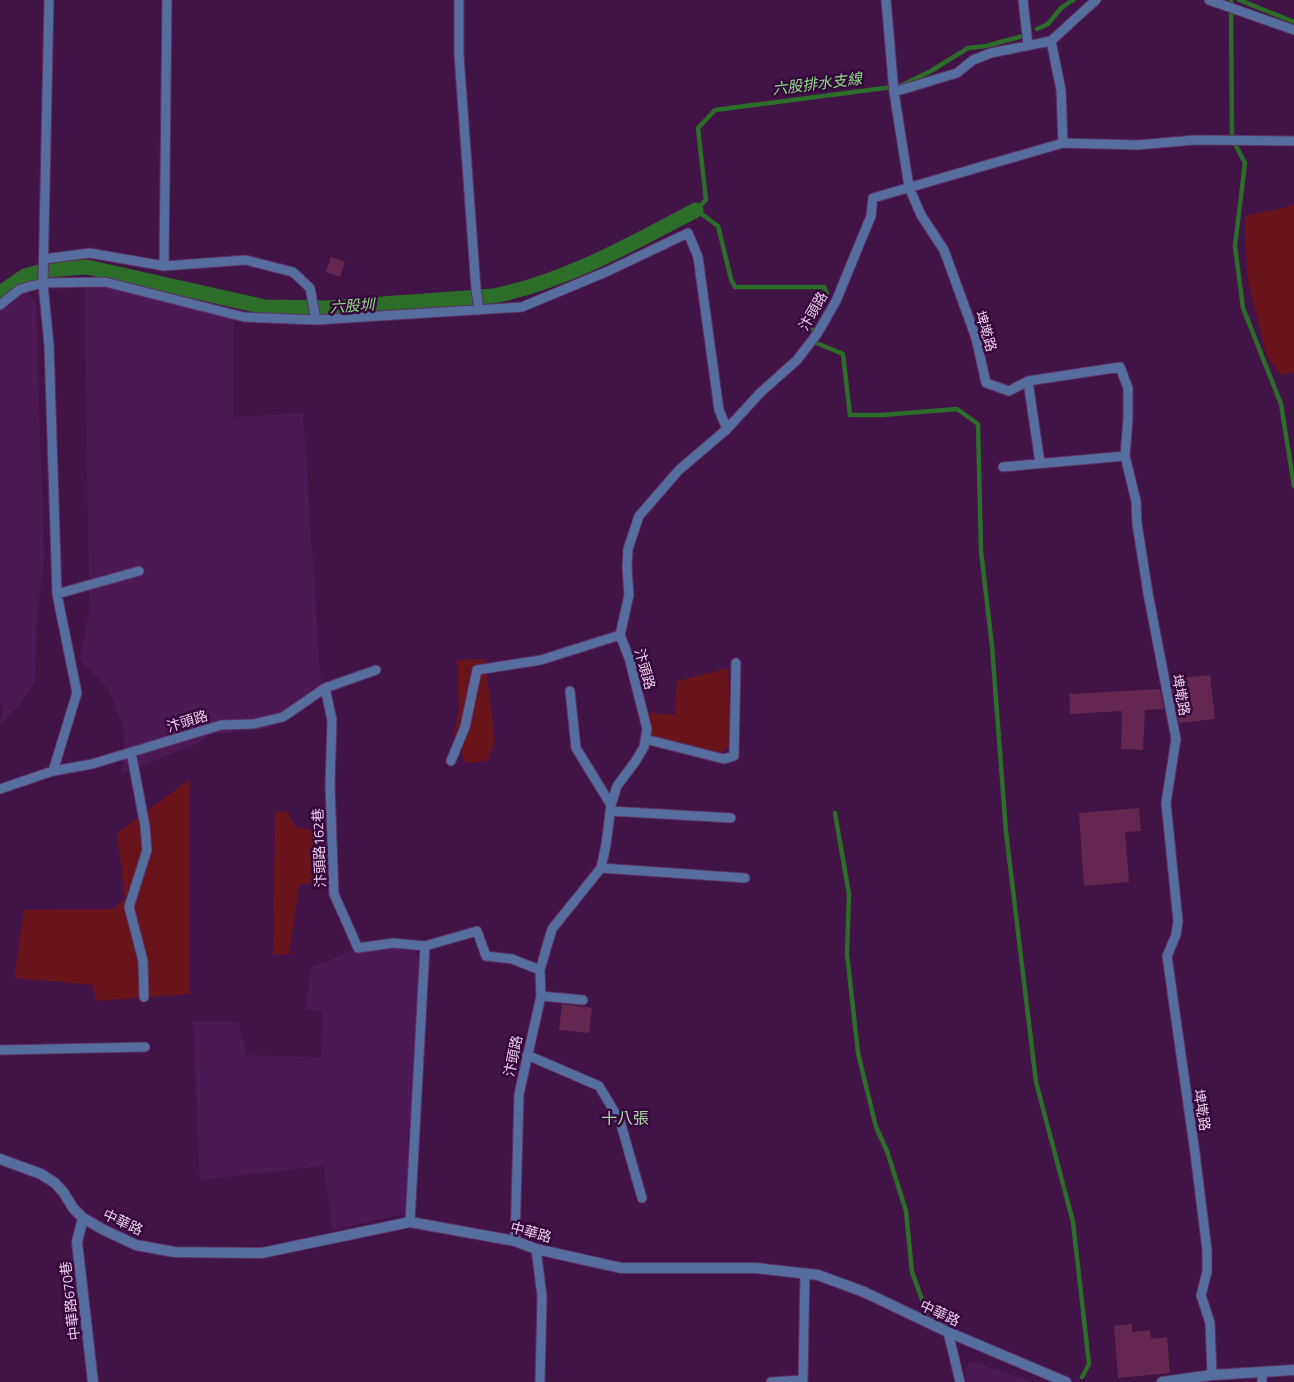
<svg xmlns="http://www.w3.org/2000/svg" width="1294" height="1382" viewBox="0 0 1294 1382" font-family="'Titillium Web','Noto Sans TC',sans-serif">
<style>
.built{fill:#4d1954}
.green{fill:#69141a}
.lines{fill:none;stroke-linecap:round;stroke-linejoin:round}
.stream{stroke:#2c6d29;stroke-width:4.5}
.canal{stroke:#2c6d29;stroke-width:15}
.building{fill:#64274f}
.service-casing{stroke:#5c3162;stroke-width:11}
.minor-casing{stroke:#5c3162;stroke-width:12}
.tertiary-casing{stroke:#5c3162;stroke-width:12}
.service{stroke:#556e9e;stroke-width:9}
.minor{stroke:#556e9e;stroke-width:10}
.tertiary{stroke:#556e9e;stroke-width:10}
.labels{text-anchor:middle;stroke-width:5;stroke-linejoin:round;paint-order:stroke}
.street-label{font-size:14px;fill:#ebcfee;stroke:#36073c}
.water-label{font-size:15px;font-style:italic;fill:#88de83;stroke:#36073c}
.quarter-label{font-size:16px;fill:#a6dea2;stroke:#36073c}
</style>
<rect width="100%" height="100%" fill="#411347"/>
<path class="built" d="M 85,285 L 104,287 L 233,319 L 233,417 L 303,413 L 321,685 L 290,704 L 270,728 L 209,735 L 197,744 L 122,773 L 125,733 L 109,690 L 80,660 L 89,613 Z
M 14,289 L 28,292 L 36,304 L 44,556 L 36,630 L 35,681 L 21,703 L 0,726 L 3,705 L 0,706 L 0,303 Z
M 398,945 L 415,950 L 418,960 L 418,1060 L 408,1136 L 409,1213 L 332,1230 L 324,1166 L 200,1180 L 193,1021 L 238,1022 L 247,1055 L 321,1057 L 322,1012 L 305,1009 L 312,967 L 361,947 Z
M 971,1361 L 1033,1382 L 967,1382 L 964,1369 Z"/>
<path class="green" d="M 1294,204 L 1294,372 L 1281,375 L 1267,357 L 1247,277 L 1245,216 L 1287,207 Z
M 485,659 L 495,742 L 487,761 L 466,763 L 454,734 L 459,711 L 457,660 Z
M 728,668 L 731,744 L 715,757 L 643,744 L 640,712 L 675,715 L 677,681 Z
M 190,779 L 190,994 L 96,1001 L 93,985 L 14,978 L 24,910 L 113,909 L 125,899 L 117,833 Z
M 275,811 L 287,812 L 296,827 L 317,831 L 320,881 L 299,885 L 289,954 L 273,955 Z"/>
<g class="lines">
<path class="stream" d="M 1231,0 L 1232,138 L 1245,163 L 1235,246 L 1243,308 L 1281,404 L 1294,486
M 1239,0 L 1294,22
M 1037,29 L 1048,24 L 1061,8 L 1073,0
M 1023,36 L 986,46 L 968,48 L 931,71 L 900,86 L 715,110 L 698,128 L 706,200 L 696,210 L 718,226 L 731,279 L 735,287 L 824,287 L 827,294 L 811,323 L 814,342 L 843,354 L 850,415 L 882,415 L 957,409 L 978,424 L 981,551 L 992,646 L 1006,832 L 1036,1082 L 1073,1222 L 1089,1364 L 1082,1377
M 835,813 L 849,894 L 847,954 L 858,1053 L 876,1127 L 887,1151 L 906,1211 L 912,1272 L 927,1313"/>
<path class="canal" d="M 0,293 L 25,276 L 46,270 L 87,267 L 265,307 L 327,308 L 493,296 C 565,282 631,244 696,210"/>
</g>
<path class="building" d="M 331,257 L 345,262 L 340,277 L 326,272 Z
M 1210,675 L 1215,719 L 1179,723 L 1171,679 Z
M 1160,689 L 1164,709 L 1145,710 L 1143,750 L 1121,749 L 1122,711 L 1070,714 L 1069,694 Z
M 1139,808 L 1141,831 L 1125,832 L 1129,882 L 1084,886 L 1079,813 Z
M 562,1004 L 592,1008 L 589,1033 L 559,1030 Z
M 1132,1324 L 1132,1332 L 1150,1330 L 1151,1339 L 1167,1337 L 1170,1373 L 1118,1378 L 1114,1326 Z"/>
<g class="lines">
<g class="service-casing">
<path id="service" d="M 49,0 L 43,283 L 49,345 L 57,594 L 77,693 L 53,771
M 459,0 L 459,55 L 476,289 L 479,310
M 886,0 L 894,92
M 1023,0 L 1028,45
M 1096,0 L 1051,41 L 991,53 L 973,60 L 957,73 L 894,92 L 909,187 L 921,215 L 944,250 L 976,338 L 986,383 L 1009,391 L 1028,381 L 1120,367 L 1128,388 L 1128,419 L 1125,456 L 1136,501 L 1137,524 L 1148,593 L 1176,739 L 1166,803 L 1178,921 L 1176,935 L 1167,956 L 1195,1153 L 1207,1250 L 1207,1272 L 1201,1295 L 1210,1323 L 1212,1375
M 1209,0 L 1294,30
M 1051,41 L 1061,90 L 1063,143 L 1137,145 L 1195,140 L 1294,141
M 44,259 L 90,253 L 164,266 L 246,260 L 293,272 L 310,288 L 316,320
M 164,266 L 167,0
M 0,305 L 20,289 L 43,283 L 105,282 L 244,317 L 316,320 L 522,307 L 606,272 L 688,233 L 698,257 L 719,410 L 727,429
M 1028,381 L 1040,463
M 1003,467 L 1125,456
M 57,594 L 139,571
M 325,688 L 332,720 L 330,785 L 334,894 L 358,948 L 393,943 L 425,946 L 477,931 L 486,956 L 512,959 L 540,970
M 570,691 L 576,748 L 611,805
M 645,739 L 724,759 L 734,756 L 736,663
M 131,752 L 145,826 L 147,850 L 129,907 L 143,961 L 144,997
M 451,761 L 465,727 L 477,670 L 541,660 L 620,635
M 0,789 L 53,771 L 92,764 L 221,725 L 254,724 L 283,717 L 325,688 L 376,670
M 610,811 L 731,818
M 601,868 L 745,878
M 541,996 L 583,1000
M 0,1050 L 145,1047
M 527,1055 L 599,1086 L 620,1121 L 642,1198
M 410,1222 L 425,946
M 515,1241 L 519,1094 L 541,996 L 540,970 L 552,929 L 601,868 L 606,845 L 611,805 L 617,786 L 635,762 L 644,747 L 647,729 L 629,658 L 620,635 L 629,595 L 627,568 L 628,549 L 639,516 L 679,470 L 727,429 L 760,393 L 797,360 L 817,334 L 836,301 L 871,216 L 873,198 L 1063,143
M 536,1249 L 542,1296 L 540,1382
M 948,1332 L 960,1382
M 1262,1372 L 1262,1382
M 771,1382 L 803,1380 L 805,1273"/>
</g>
<g class="minor-casing">
<path id="minor" d="M 83,1218 L 77,1242 L 93,1382"/>
</g>
<g class="tertiary-casing">
<path id="tertiary" d="M 0,1159 L 41,1174 L 55,1183 L 64,1193 L 73,1208 L 83,1218 L 104,1230 L 136,1245 L 174,1252 L 262,1253 L 410,1222 L 515,1241 L 536,1249 L 621,1268 L 756,1268 L 818,1275 L 864,1292 L 948,1332 L 1066,1382
M 1162,1382 L 1212,1375 L 1294,1370"/>
</g>
<use href="#service" class="service"/>
<use href="#minor" class="minor"/>
<use href="#tertiary" class="tertiary"/>
</g>
<g class="labels">
<g class="street-label">
<text transform="translate(813 311) rotate(-60)" y="5">汴頭路</text>
<text transform="translate(986 331) rotate(73)" y="5">埤墘路</text>
<text transform="translate(645 669) rotate(74)" y="5">汴頭路</text>
<text transform="translate(1181 695) rotate(79)" y="5">埤墘路</text>
<text transform="translate(187 721) rotate(-17)" y="5">汴頭路</text>
<text transform="translate(319 848) rotate(-92)" y="5">汴頭路162巷</text>
<text transform="translate(513 1056) rotate(-78)" y="5">汴頭路</text>
<text transform="translate(1202 1110) rotate(81)" y="5">埤墘路</text>
<text transform="translate(123 1222) rotate(25)" y="5">中華路</text>
<text transform="translate(531 1232) rotate(15)" y="5">中華路</text>
<text transform="translate(70 1301) rotate(-97)" y="5">中華路670巷</text>
<text transform="translate(940 1313) rotate(25)" y="5">中華路</text>
</g>
<g class="water-label">
<text transform="translate(817 84) rotate(-7)" y="5">六股排水支線</text>
<text transform="translate(352 306) rotate(-4)" y="5">六股圳</text>
</g>
<g class="quarter-label">
<text x="625" y="1124">十八張</text>
</g>
</g>
</svg>
